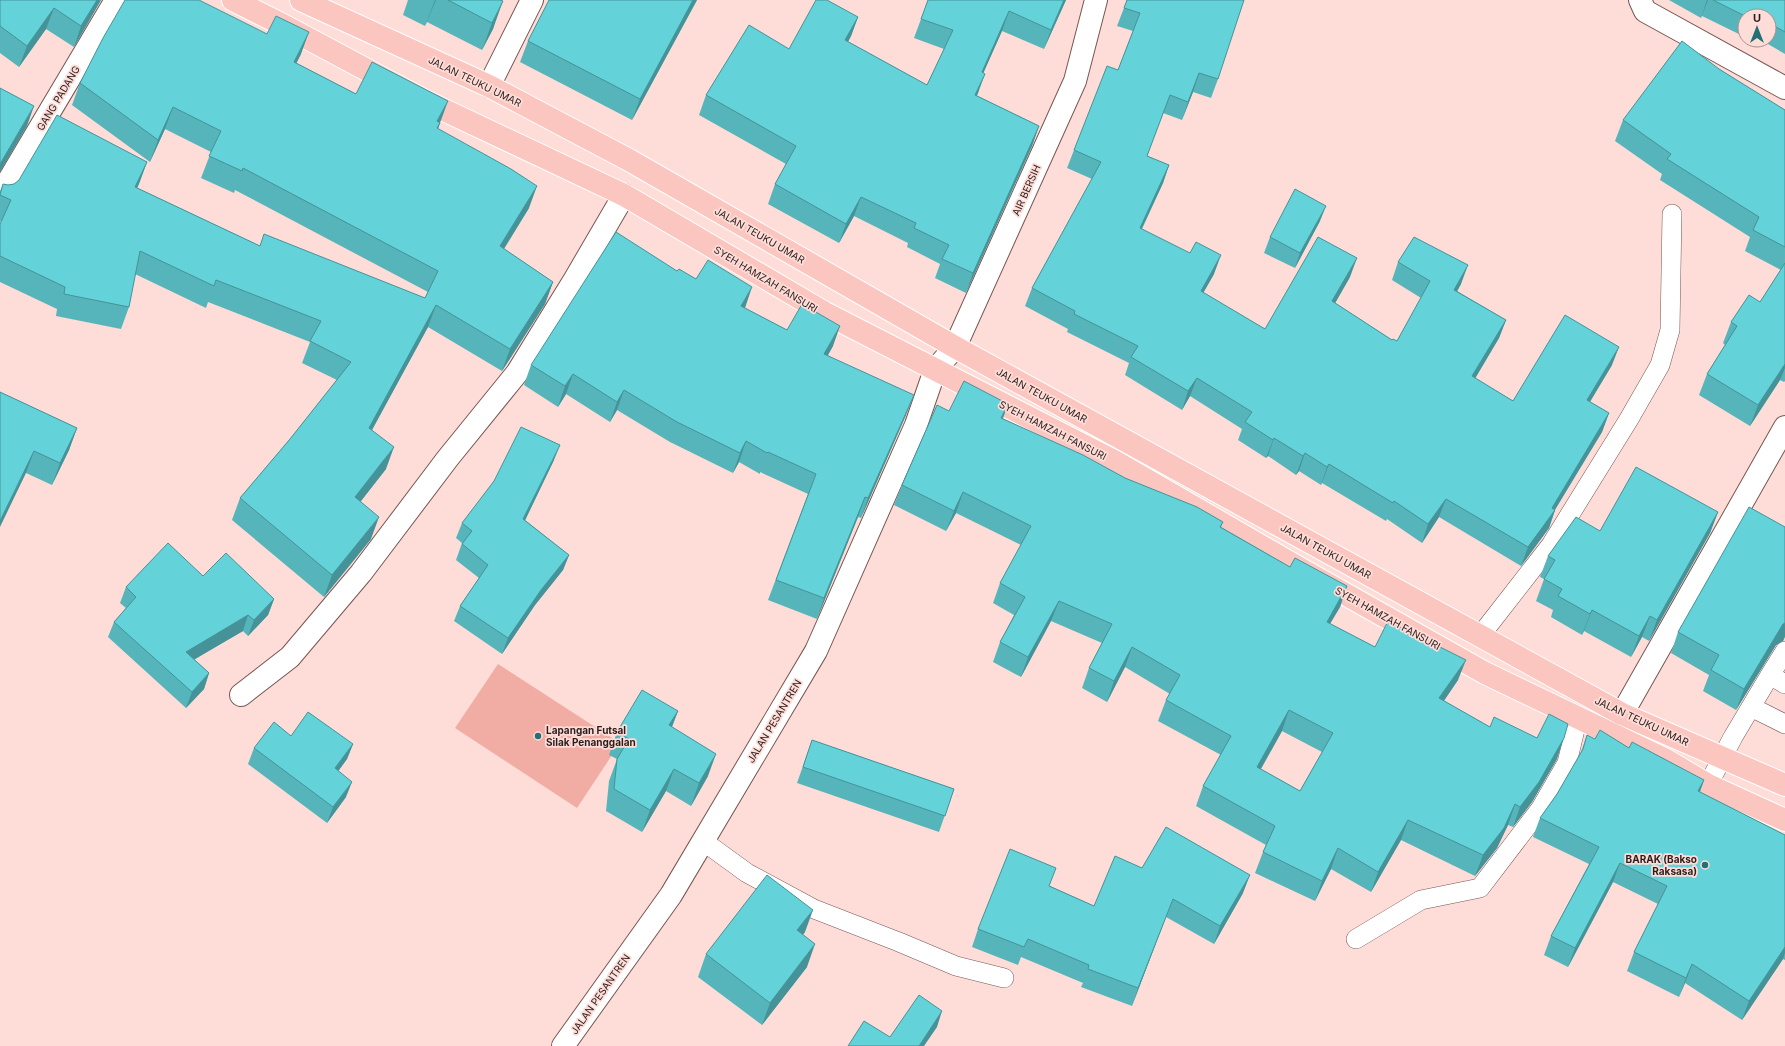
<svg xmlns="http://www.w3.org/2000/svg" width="1785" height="1046" viewBox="0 0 1785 1046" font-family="Inter,sans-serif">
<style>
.green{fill:#f1aca3}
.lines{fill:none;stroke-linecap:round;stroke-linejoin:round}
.lane-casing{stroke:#785651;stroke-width:20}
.street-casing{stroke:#785651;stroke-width:24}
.secondary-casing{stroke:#785651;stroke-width:24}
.highway-casing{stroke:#fff;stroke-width:24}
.lane{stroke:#fff;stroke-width:19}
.street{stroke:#fff;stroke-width:22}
.secondary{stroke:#fff;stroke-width:22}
.highway{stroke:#fbc6bf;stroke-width:22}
.wall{fill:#55b5bb;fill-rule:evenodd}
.shaded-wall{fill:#459398}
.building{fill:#63d2d9;stroke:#459398;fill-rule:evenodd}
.poi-dot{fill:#246f74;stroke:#feddd8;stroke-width:1.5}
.labels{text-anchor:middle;stroke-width:3.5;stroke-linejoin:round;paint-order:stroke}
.street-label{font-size:10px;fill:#2b1d1b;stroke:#feddd8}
.poi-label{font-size:10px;font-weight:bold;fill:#2b1d1b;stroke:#feddd8;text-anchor:start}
</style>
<rect width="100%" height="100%" fill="#feddd8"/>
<path class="green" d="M 498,664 L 620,743 L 577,808 L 455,728 Z"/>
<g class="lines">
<g class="lane-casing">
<path id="lane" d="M 1480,636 L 1551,545 L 1629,419 L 1660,365 L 1670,330 L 1672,214
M 1770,675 L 1785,651
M 1751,707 L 1785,724
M 1708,785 L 1733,737 L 1770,675 L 1785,684
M 703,841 L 747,873 L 814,909 L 899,942 L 956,966 L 1004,978
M 1356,939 L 1421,900 L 1480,888 L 1541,808 L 1567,763 L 1578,717"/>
</g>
<g class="street-casing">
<path id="street" d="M 1640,0 L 1645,11 L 1785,88
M 489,86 L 532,0
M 0,195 L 116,0
M 241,695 L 290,657 L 361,573 L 448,458 L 517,373 L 575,279 L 624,195
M 1622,714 L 1785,427
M 563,1046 L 671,895 L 816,651 L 916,425 L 935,370"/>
</g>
<g class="secondary-casing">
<path id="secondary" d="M 935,370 L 955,347 L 1075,81 L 1096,0"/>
</g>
<g class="highway-casing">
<path id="highway" d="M 233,0 L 279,23 L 425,101 L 624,195 L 825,313 L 1114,461 L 1299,568 L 1485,673 L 1666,760 L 1708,785 L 1785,820
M 301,0 L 489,86 L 629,160 L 955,347 L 1622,714 L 1785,785"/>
</g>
<use href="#lane" class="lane"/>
<use href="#street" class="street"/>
<use href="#secondary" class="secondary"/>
<use href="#highway" class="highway"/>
</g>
<path class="wall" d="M 0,0 L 101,0 L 74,47 L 46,29 L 19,67 L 0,53 Z
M 408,0 L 500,0 L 493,29 L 482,50 L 427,22 L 425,26 L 403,15 Z
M 697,0 L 632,120 L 520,62 L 528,41 Z
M 928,0 L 1066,0 L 1044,49 L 1002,31 L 983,73 L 978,93 L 977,96 L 1039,126 L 1032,146 L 966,293 L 935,278 L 940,264 L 907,247 L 908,243 L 854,216 L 839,243 L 768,204 L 775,184 L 786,164 L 699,115 L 706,95 L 789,49 L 858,17 L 851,36 L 848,42 L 927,85 L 944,49 L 914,38 Z
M 1127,0 L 1218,79 L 1211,98 L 1193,92 L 1182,120 L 1163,113 L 1147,156 L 1169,165 L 1163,183 L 1142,229 L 1214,274 L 1203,293 L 1265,329 L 1350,277 L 1335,303 L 1392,340 L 1397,341 L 1421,298 L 1392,280 L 1398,262 L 1461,284 L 1457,291 L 1506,320 L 1499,338 L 1475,378 L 1513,401 L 1612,365 L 1590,402 L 1609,413 L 1602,432 L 1555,510 L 1549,528 L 1521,566 L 1439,517 L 1422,543 L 1387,519 L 1386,521 L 1322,483 L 1321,485 L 1299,471 L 1296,475 L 1268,456 L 1266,458 L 1238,440 L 1242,429 L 1190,396 L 1182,410 L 1125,375 L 1129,363 L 1067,332 L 1068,329 L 1025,306 L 1032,288 L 1092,179 L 1067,168 L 1074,150 L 1118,70 L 1133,31 L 1117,26 Z
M 1669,0 L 1785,0 L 1785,54 L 1761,40 L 1769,40 L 1769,16 L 1745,16 L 1745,37 L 1702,16 L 1701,18 Z
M 301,54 L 296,63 L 356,94 L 440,123 L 438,129 L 529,208 L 504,249 L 553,282 L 545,304 L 502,371 L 428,327 L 372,430 L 386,469 L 360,502 L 371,539 L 324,597 L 232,520 L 240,498 L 290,439 L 337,380 L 302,363 L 310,342 L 208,302 L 206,308 L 135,274 L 129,307 L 121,329 L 56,316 L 57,309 L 0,282 L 0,224 L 1,221 L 0,221 L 0,191 L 3,184 L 8,185 L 147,162 L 137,188 L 260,246 L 425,298 L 428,292 L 235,190 L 234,193 L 201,178 L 211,152 L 165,129 L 150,162 L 72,105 L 80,83 Z
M 1719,69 L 1785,110 L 1785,381 L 1784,382 L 1780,380 L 1750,426 L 1699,395 L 1707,374 L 1725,345 L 1723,343 L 1731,322 L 1760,302 L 1781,270 L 1745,251 L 1750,237 L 1660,180 L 1662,174 L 1615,141 L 1623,120 Z
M 1320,221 L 1295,268 L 1264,253 L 1270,237 Z
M 677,271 L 696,279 L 745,308 L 787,330 L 833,346 L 828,355 L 906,415 L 861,518 L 858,517 L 817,619 L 768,600 L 808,494 L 760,472 L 760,474 L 739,462 L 733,473 L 670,442 L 617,410 L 610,422 L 566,394 L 558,407 L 524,385 L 531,365 Z
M 0,392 L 77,428 L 69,450 L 52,485 L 26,473 Z
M 949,411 L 1003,419 L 1125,478 L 1223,522 L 1221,527 L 1290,567 L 1347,586 L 1340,607 L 1330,624 L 1375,647 L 1458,680 L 1444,701 L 1490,727 L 1557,759 L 1532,802 L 1513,827 L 1508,825 L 1497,848 L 1475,876 L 1401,840 L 1371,892 L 1331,869 L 1315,901 L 1255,873 L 1263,852 L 1266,845 L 1196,806 L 1203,786 L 1221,755 L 1158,721 L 1166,700 L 1170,694 L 1125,667 L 1107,702 L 1082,688 L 1089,668 L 1102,643 L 1051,621 L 1021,677 L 993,662 L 1000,642 L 1014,615 L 993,603 L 1000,583 L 1021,545 L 956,513 L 946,531 L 894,505 L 902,485 ZM 1282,731 L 1322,752 L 1300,791 L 1261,769 Z
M 554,460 L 525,520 L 569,555 L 563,570 L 535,605 L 502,654 L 454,621 L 460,606 L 479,578 L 456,560 L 462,543 L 456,538 L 462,523 Z
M 1718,512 L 1710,533 L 1649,641 L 1642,637 L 1631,657 L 1584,631 L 1582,635 L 1551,617 L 1553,610 L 1536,601 L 1544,579 L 1540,577 L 1548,556 L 1600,531 Z
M 1785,527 L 1785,637 L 1783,641 L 1776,645 L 1736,710 L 1703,691 L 1709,675 L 1671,653 L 1678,632 Z
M 203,576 L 274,599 L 268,615 L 248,636 L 243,631 L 194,659 L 209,673 L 204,689 L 186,708 L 108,637 L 114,622 L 126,608 L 120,603 L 126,587 Z
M 678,711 L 672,727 L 708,776 L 691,806 L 666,791 L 642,832 L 606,811 L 609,781 L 617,759 L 609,755 L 617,732 Z
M 1587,735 L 1595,739 L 1629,748 L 1704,780 L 1700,792 L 1785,835 L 1785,960 L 1783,959 L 1742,1020 L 1685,983 L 1679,997 L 1627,971 L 1634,952 L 1658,904 L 1613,882 L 1568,967 L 1544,955 L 1551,936 L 1589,864 L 1533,837 L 1540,818 L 1557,794 L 1580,755 Z
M 291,736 L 353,744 L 347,759 L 338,771 L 346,797 L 327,823 L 248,764 L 254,748 Z
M 812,740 L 954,789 L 939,832 L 797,783 Z
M 1142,868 L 1243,893 L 1214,944 L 1166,917 L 1132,1006 L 1081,987 L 1083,983 L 1021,957 L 1018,965 L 972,947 L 978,929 L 1050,886 L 1094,906 Z
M 805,932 L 803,934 L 807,967 L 762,1025 L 698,977 L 706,954 Z"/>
<path class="shaded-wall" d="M 97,0 L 101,0 L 74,47 L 81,26 Z
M 435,0 L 436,0 L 425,26 Z
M 693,0 L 697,0 L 632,120 L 640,99 Z
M 1064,0 L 1066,0 L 1044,49 L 1051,30 Z
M 1707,0 L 1708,0 L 1701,18 Z
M 503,1 L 493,29 L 482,50 L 492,23 Z
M 54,8 L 46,29 L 19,67 L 27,46 Z
M 1009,11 L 1002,31 L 975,92 L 982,72 Z
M 858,17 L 851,36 L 838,60 L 845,40 Z
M 309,32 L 301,54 L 286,84 L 294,62 Z
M 1199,73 L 1193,92 L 1182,120 L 1188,102 Z
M 985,74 L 978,93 L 968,114 L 975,95 Z
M 448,101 L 432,145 L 437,121 Z
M 34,106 L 27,126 L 0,172 L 0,164 Z
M 173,107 L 165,129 L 150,162 L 158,140 Z
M 1039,126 L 1032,146 L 966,293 L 973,273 Z
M 147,162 L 139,184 L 127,209 L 135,187 Z
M 1169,165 L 1163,183 L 1133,247 L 1140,228 Z
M 537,186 L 529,208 L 492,268 L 500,246 Z
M 861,197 L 854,216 L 839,243 L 846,224 Z
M 1326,206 L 1320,221 L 1295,268 L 1300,253 Z
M 1221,255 L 1214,274 L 1194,309 L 1201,291 Z
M 1357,258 L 1350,277 L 1326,319 L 1332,301 Z
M 1468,265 L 1461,284 L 1448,308 L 1454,290 Z
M 553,282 L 545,304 L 502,371 L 510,349 Z
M 752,287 L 745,308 L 734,326 L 741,306 Z
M 436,305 L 428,327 L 361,450 L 369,428 Z
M 1506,320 L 1499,338 L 1466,394 L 1472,376 Z
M 840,326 L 833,346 L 817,374 L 824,354 Z
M 1619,347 L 1612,365 L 1580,418 L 1587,400 Z
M 1785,364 L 1785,368 L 1780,380 L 1750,426 L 1758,405 Z
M 573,374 L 566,394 L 558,407 L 565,386 Z
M 1197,378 L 1190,396 L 1182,410 L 1188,391 Z
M 624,390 L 617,410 L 610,422 L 617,402 Z
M 914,395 L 906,415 L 861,518 L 868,498 Z
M 1008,404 L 1001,424 L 1001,418 Z
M 1609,413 L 1602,432 L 1554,511 L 1555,510 L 1549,528 L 1521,566 L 1528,547 Z
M 77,428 L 69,450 L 52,485 L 60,463 Z
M 1274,438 L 1268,456 L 1266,458 L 1273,440 Z
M 746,441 L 739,462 L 733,473 L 740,453 Z
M 560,445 L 554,460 L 518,535 L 523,519 Z
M 394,447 L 386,469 L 347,519 L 355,497 Z
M 34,451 L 26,473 L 0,527 L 0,521 Z
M 1305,453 L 1299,471 L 1296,475 L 1303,456 Z
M 1329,464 L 1322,483 L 1321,485 L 1327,467 Z
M 963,492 L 956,513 L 946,531 L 954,511 Z
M 865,497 L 858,517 L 817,619 L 824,598 Z
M 1446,499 L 1439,517 L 1422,543 L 1428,524 Z
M 1718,512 L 1710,533 L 1649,641 L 1657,620 Z
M 379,517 L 371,539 L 324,597 L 332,575 Z
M 569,555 L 563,570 L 535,605 L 502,654 L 508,638 L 541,590 Z
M 1347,586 L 1340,607 L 1319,642 L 1327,622 Z
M 274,599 L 268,615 L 248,636 L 254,620 Z
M 1059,601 L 1051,621 L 1021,677 L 1028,657 Z
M 1592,610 L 1584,631 L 1582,635 L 1590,614 Z
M 248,615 L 243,631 L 180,668 L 186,652 Z
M 1650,616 L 1642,637 L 1631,657 L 1639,636 Z
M 1785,623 L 1785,636 L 1783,641 L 1776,645 L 1736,710 L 1744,689 L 1783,624 Z
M 1132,647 L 1125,667 L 1107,702 L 1114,681 Z
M 1466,660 L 1458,680 L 1431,719 L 1439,698 Z
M 209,673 L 204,689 L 186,708 L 192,692 Z
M 1289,710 L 1282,731 L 1250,788 L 1257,767 Z
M 678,711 L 669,734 L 669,725 Z
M 1564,738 L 1557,759 L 1532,802 L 1513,827 L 1520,807 Z
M 353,744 L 347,759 L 329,784 L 335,768 Z
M 716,754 L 708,776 L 691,806 L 699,783 Z
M 674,769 L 666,791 L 642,832 L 650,810 Z
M 1704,780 L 1697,799 L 1698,791 Z
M 352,782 L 346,797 L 327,823 L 333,807 Z
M 1515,804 L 1508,825 L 1497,848 L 1475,876 L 1483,855 Z
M 1408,820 L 1401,840 L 1371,892 L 1378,872 Z
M 1338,848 L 1331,869 L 1315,901 L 1322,881 Z
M 1620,863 L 1613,882 L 1568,967 L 1575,948 Z
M 1250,875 L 1243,893 L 1214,944 L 1220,926 Z
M 1173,899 L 1166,917 L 1132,1006 L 1138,988 Z
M 813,910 L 805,932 L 789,953 L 797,930 Z
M 815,944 L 807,967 L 762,1025 L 770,1003 Z
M 1785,947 L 1785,953 L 1783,959 L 1742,1020 L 1749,1001 Z
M 1692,964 L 1685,983 L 1679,997 L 1686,978 Z
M 942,1011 L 937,1027 L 924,1046 L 919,1046 Z"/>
<path class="building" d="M 0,0 L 97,0 L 81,26 L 54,8 L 27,46 L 0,26 Z
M 125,0 L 199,0 L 267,34 L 276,16 L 309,32 L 294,62 L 356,94 L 372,62 L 448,101 L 437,121 L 440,123 L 437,128 L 511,169 L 537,186 L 500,246 L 553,282 L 510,349 L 436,305 L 369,428 L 394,447 L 355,497 L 379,517 L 332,575 L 240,498 L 290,439 L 351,362 L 310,341 L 321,321 L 216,280 L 214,286 L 140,251 L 129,307 L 64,294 L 65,287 L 0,256 L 0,224 L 11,200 L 0,195 L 3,184 L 8,185 L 14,184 L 19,180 L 57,115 L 147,162 L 135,187 L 260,246 L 264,234 L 425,298 L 438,271 L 243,168 L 242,171 L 209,156 L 221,131 L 173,107 L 158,140 L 80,83 L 103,38 Z
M 448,0 L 500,0 L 503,1 L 492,23 Z
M 549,0 L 693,0 L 640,99 L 528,41 Z
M 816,0 L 827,0 L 858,17 L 845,40 L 927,85 L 953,30 L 921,19 L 928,0 L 1064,0 L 1051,30 L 1009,11 L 982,72 L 985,74 L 975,95 L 1039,126 L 973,273 L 942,259 L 949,245 L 914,228 L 916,223 L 861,197 L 846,224 L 775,184 L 796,146 L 706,95 L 749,25 L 789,49 Z
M 1127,0 L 1244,0 L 1218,79 L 1199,73 L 1188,102 L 1170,95 L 1147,156 L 1169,165 L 1140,228 L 1190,253 L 1196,242 L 1221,255 L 1201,291 L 1265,329 L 1318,237 L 1357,258 L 1332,301 L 1392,340 L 1393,339 L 1397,341 L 1430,281 L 1398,262 L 1414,237 L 1468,265 L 1454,290 L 1506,320 L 1472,376 L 1513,401 L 1565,315 L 1619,347 L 1587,400 L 1609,413 L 1552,508 L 1555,510 L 1528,547 L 1446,499 L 1428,524 L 1394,501 L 1393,503 L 1329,464 L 1327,467 L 1305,453 L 1303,456 L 1274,438 L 1273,440 L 1245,422 L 1252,412 L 1197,378 L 1188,391 L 1131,357 L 1138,346 L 1074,314 L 1075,311 L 1032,288 L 1101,162 L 1074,150 L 1107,66 L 1118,70 L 1140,13 L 1124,8 Z
M 1713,0 L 1785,0 L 1785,32 L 1769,23 L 1769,16 L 1758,16 L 1756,15 L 1755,16 L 1745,16 Z
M 1682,41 L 1719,69 L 1785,110 L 1785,247 L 1753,230 L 1759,217 L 1667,159 L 1671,154 L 1623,120 Z
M 0,88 L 34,106 L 0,164 Z
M 1295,189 L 1326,206 L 1300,253 L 1270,237 Z
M 616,232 L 677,271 L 679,269 L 696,279 L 708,260 L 752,287 L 741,306 L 787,330 L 802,304 L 840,326 L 824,354 L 914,395 L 868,498 L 865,497 L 824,598 L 776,580 L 816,474 L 768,452 L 767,453 L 746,441 L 740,453 L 677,422 L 624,390 L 617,402 L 573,374 L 565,386 L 531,365 Z
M 1785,263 L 1785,364 L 1758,405 L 1707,374 L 1737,326 L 1731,322 L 1749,295 L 1760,302 Z
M 964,381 L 1008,404 L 1001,418 L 1083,455 L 1125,478 L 1197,507 L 1223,522 L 1220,527 L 1290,567 L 1295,558 L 1347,586 L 1327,622 L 1375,647 L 1388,621 L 1466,660 L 1439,698 L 1490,727 L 1494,717 L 1537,738 L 1549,714 L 1568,724 L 1564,738 L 1539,782 L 1520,807 L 1515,804 L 1504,828 L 1483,855 L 1408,820 L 1378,872 L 1338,848 L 1322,881 L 1263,852 L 1275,826 L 1203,786 L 1231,736 L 1166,700 L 1180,675 L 1132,647 L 1114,681 L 1089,668 L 1112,624 L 1059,601 L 1028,657 L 1000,642 L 1025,597 L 1000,583 L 1031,526 L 963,492 L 954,511 L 902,485 L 937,405 L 949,411 ZM 1289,710 L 1333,733 L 1300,791 L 1257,767 Z
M 0,392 L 77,428 L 60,463 L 34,451 L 0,521 Z
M 521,427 L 560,445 L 523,519 L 569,555 L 541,590 L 508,638 L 460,606 L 488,565 L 462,544 L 472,531 L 462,523 L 494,481 Z
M 1636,467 L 1718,512 L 1657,620 L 1650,616 L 1639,636 L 1592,610 L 1590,614 L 1558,596 L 1562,589 L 1544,579 L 1555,560 L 1548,556 L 1576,517 L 1600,531 Z
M 1749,507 L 1785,527 L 1785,623 L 1783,624 L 1744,689 L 1711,670 L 1719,655 L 1678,632 Z
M 168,543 L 203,576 L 226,553 L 274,599 L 254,620 L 248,615 L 186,652 L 209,673 L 192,692 L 114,622 L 136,597 L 126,587 Z
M 642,690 L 678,711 L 669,725 L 716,754 L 699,783 L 674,769 L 650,810 L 614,789 L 617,759 L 629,739 L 617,732 Z
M 308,712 L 353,744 L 335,768 L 352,782 L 333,807 L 254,748 L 274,722 L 291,736 Z
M 1600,730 L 1629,748 L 1632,742 L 1704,780 L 1698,791 L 1785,835 L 1785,947 L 1749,1001 L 1692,964 L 1686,978 L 1634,952 L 1667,886 L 1620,863 L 1575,948 L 1551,936 L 1599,847 L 1540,818 L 1557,794 L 1583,749 L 1587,735 L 1595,739 Z
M 812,740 L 954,789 L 945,816 L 803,767 Z
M 1166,827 L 1250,875 L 1220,926 L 1173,899 L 1138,988 L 1088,969 L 1089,965 L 1028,939 L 1024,947 L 978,929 L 1010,849 L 1056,868 L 1049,886 L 1094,906 L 1115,856 L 1142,868 Z
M 767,875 L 813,910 L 797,930 L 815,944 L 770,1003 L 706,954 Z
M 919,995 L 942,1011 L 919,1046 L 848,1046 L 864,1021 L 890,1037 Z"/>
<g class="poi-dot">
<circle cx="538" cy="736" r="4"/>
<circle cx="1705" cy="865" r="4"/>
</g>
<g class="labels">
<g class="street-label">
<text transform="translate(475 81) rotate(26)" y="4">JALAN TEUKU UMAR</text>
<text transform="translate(58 98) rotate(-59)" y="4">GANG PADANG</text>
<text transform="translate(1026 190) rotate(-66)" y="4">AIR BERSIH</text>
<text transform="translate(760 235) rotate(30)" y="4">JALAN TEUKU UMAR</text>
<text transform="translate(766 279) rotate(31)" y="4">SYEH HAMZAH FANSURI</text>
<text transform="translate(1042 395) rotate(29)" y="4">JALAN TEUKU UMAR</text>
<text transform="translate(1053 430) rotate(27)" y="4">SYEH HAMZAH FANSURI</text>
<text transform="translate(1326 551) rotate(29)" y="4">JALAN TEUKU UMAR</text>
<text transform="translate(1388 618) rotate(29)" y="4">SYEH HAMZAH FANSURI</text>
<text transform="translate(774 721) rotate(-59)" y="4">JALAN PESANTREN</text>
<text transform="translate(1642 721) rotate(25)" y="4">JALAN TEUKU UMAR</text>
<text transform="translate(600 994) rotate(-55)" y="4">JALAN PESANTREN</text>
</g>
<g class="poi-label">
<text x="546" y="734">Lapangan Futsal<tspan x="546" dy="12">Silak Penanggalan</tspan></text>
<text x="1697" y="863" text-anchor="end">BARAK (Bakso<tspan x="1697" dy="12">Raksasa)</tspan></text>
</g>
</g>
<g transform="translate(1757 28)"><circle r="19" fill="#feddd8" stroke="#aa908c"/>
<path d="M0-3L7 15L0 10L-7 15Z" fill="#246f74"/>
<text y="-6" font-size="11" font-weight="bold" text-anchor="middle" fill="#2b1d1b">U</text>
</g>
</svg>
